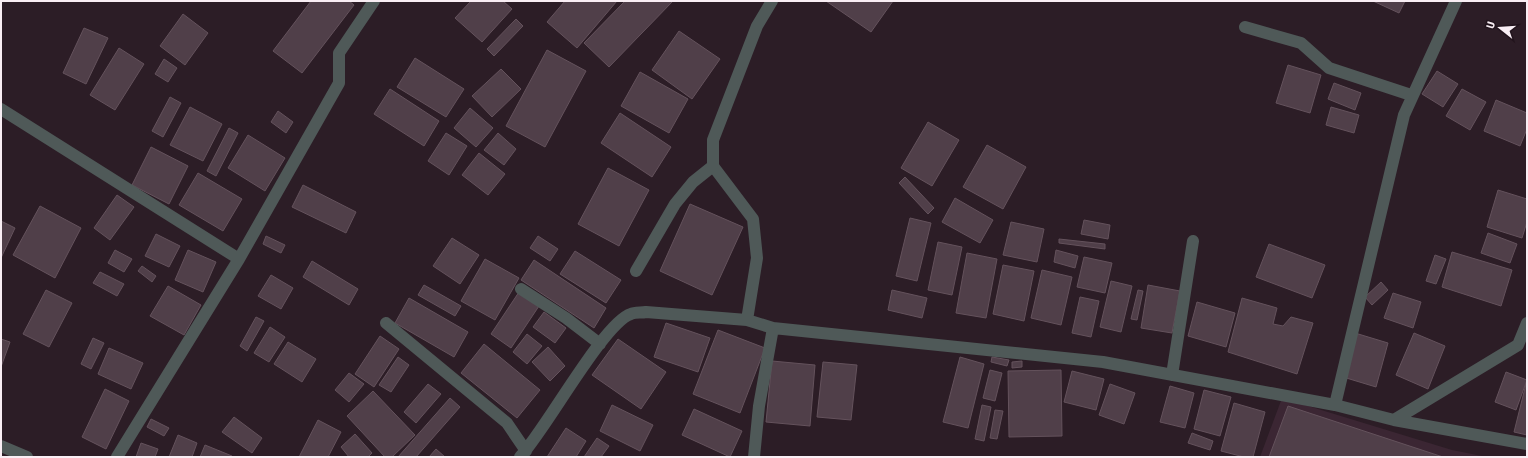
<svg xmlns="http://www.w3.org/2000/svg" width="1528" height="458" viewBox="0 0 1528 458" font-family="'Fira Sans Condensed',sans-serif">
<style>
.built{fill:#3b2633}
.building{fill:#503f49;stroke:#64525c}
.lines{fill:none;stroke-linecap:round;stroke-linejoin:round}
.minor{stroke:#4f5958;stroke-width:12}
</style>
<rect width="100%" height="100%" fill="#2c1d26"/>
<path class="built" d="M 1282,398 L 1452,450 L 1487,457 L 1260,457 Z"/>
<path class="building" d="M 311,1 L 349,1 L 354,5 L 302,73 L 273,51 Z
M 471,1 L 503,1 L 512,9 L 482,42 L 455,18 Z
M 565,1 L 617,1 L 577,48 L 547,22 Z
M 625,1 L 673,1 L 609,67 L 584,43 Z
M 826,1 L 893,1 L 871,32 Z
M 1373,1 L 1405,1 L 1399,13 Z
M 183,14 L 208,33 L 185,65 L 160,46 Z
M 516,19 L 523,26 L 494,56 L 487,49 Z
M 84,28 L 108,38 L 86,84 L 63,73 Z
M 679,31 L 720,59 L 692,99 L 652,70 Z
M 119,48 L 144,64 L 115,110 L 90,95 Z
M 547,50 L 586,71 L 545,147 L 506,126 Z
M 415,58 L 464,89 L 446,117 L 397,87 Z
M 164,59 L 177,68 L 168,82 L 155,74 Z
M 1288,65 L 1321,75 L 1310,113 L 1276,103 Z
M 501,69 L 521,89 L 492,117 L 472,96 Z
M 1437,71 L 1458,84 L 1443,107 L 1422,94 Z
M 640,72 L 688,99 L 669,133 L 621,106 Z
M 1334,83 L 1361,93 L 1355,110 L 1328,99 Z
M 390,89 L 439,121 L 424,146 L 374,114 Z
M 1462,89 L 1486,102 L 1470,130 L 1446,116 Z
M 170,97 L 181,103 L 163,137 L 152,131 Z
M 1496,100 L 1527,113 L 1527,129 L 1520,146 L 1484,131 Z
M 190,107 L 222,124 L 203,161 L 170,145 Z
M 1331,107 L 1359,115 L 1354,133 L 1326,125 Z
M 470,108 L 493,128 L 476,147 L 454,128 Z
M 278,111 L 293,122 L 286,133 L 271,122 Z
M 620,113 L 671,147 L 652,177 L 601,143 Z
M 928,122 L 959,140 L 932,186 L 901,168 Z
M 229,128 L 238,133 L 216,176 L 207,171 Z
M 446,133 L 467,146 L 449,175 L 428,161 Z
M 498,133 L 516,149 L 504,165 L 484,150 Z
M 248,135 L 285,158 L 265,191 L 228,168 Z
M 987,145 L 1026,167 L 1003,209 L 963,187 Z
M 151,147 L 188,166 L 169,204 L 132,185 Z
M 479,153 L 505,174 L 488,195 L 462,175 Z
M 608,168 L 649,190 L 619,246 L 578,224 Z
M 198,173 L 242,199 L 223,231 L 179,205 Z
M 905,177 L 934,208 L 928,214 L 899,183 Z
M 303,185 L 356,212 L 346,233 L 292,207 Z
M 1498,190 L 1527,199 L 1527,222 L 1522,238 L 1487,227 Z
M 117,195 L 134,207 L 110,240 L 94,228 Z
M 955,198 L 993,220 L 980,243 L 942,222 Z
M 690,204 L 743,227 L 712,295 L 660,271 Z
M 40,206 L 81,228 L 55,278 L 13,255 Z
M 910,218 L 931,223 L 917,281 L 896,276 Z
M 1084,220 L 1110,225 L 1108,239 L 1081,234 Z
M 1,221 L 15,228 L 1,258 Z
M 1011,222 L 1044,229 L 1037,262 L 1003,255 Z
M 1488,233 L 1517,244 L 1510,263 L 1481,253 Z
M 156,234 L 180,246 L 169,267 L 145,256 Z
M 266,236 L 285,245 L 281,253 L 263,244 Z
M 538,236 L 558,249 L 550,261 L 530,248 Z
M 452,238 L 479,255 L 460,284 L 433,266 Z
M 1059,239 L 1105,244 L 1105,249 L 1059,243 Z
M 938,242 L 962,247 L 952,295 L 928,290 Z
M 1269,244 L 1325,265 L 1312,298 L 1256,277 Z
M 115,250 L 132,259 L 124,272 L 108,263 Z
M 188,250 L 216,262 L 203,292 L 175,280 Z
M 1056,250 L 1078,256 L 1075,268 L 1054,262 Z
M 575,251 L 621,280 L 606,303 L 560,274 Z
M 1452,252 L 1512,270 L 1501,306 L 1442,287 Z
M 967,253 L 997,259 L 986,318 L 956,313 Z
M 1435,255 L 1446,259 L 1436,284 L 1426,281 Z
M 1084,257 L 1112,263 L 1105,293 L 1077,287 Z
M 485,259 L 519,278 L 495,320 L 461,301 Z
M 534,260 L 606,308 L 594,328 L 521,280 Z
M 312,261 L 358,289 L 349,305 L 303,277 Z
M 1003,265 L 1034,271 L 1024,321 L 993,314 Z
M 142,266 L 156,276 L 152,282 L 138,271 Z
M 1042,270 L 1072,277 L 1061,325 L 1031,318 Z
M 100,272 L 124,284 L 117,296 L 93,283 Z
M 271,275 L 293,288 L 281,309 L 258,296 Z
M 1111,281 L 1132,286 L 1121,332 L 1100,327 Z
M 1381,282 L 1388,290 L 1372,305 L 1365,297 Z
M 424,285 L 461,306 L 455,316 L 418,295 Z
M 1148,285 L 1180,291 L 1172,333 L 1141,328 Z
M 168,286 L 201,305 L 184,335 L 150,316 Z
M 46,290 L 72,303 L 49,347 L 23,334 Z
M 892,290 L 927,298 L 922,318 L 888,310 Z
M 1138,290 L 1143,291 L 1137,320 L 1131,319 Z
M 519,292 L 539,306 L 511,348 L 491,334 Z
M 1393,293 L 1421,302 L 1413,328 L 1384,318 Z
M 1080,297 L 1099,301 L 1091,337 L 1072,333 Z
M 409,298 L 468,332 L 454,357 L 395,323 Z
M 1242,298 L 1277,308 L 1273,324 L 1283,326 L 1291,317 L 1313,323 L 1297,374 L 1228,352 Z
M 1197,302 L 1235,313 L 1226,347 L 1188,336 Z
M 544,312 L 566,328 L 555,343 L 533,327 Z
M 256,317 L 264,321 L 247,351 L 240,346 Z
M 666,323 L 710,338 L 698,372 L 654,357 Z
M 270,327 L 285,337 L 269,362 L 254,353 Z
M 718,330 L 765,348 L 740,413 L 693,394 Z
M 1355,333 L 1388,343 L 1376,387 L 1343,377 Z
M 1414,333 L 1445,346 L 1428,389 L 1396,375 Z
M 527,334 L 542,346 L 527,364 L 513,352 Z
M 380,336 L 399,349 L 374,387 L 355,374 Z
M 93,338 L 104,343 L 91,369 L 81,364 Z
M 1,339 L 10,342 L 1,367 Z
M 618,339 L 666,372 L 641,409 L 592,375 Z
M 288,342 L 316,359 L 302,382 L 274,364 Z
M 484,344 L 540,390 L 517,418 L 461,373 Z
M 548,347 L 565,366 L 550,381 L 532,362 Z
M 109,348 L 143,363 L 131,389 L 98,374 Z
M 398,357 L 409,365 L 391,392 L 379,385 Z
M 960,357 L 984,364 L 968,428 L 943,422 Z
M 992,357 L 1009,360 L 1007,366 L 991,362 Z
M 772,361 L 815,365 L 810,426 L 766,422 Z
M 1022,361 L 1022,367 L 1012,368 L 1012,362 Z
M 823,362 L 857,365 L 851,420 L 817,417 Z
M 990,370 L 1002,373 L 995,401 L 983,398 Z
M 1061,370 L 1062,436 L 1009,437 L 1008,371 Z
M 1072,371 L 1104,379 L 1096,410 L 1064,402 Z
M 1506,372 L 1527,380 L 1516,410 L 1495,402 Z
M 349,373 L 364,384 L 349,402 L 335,390 Z
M 1527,380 L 1527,435 L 1514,432 Z
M 428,384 L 441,394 L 416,423 L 404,412 Z
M 1110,384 L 1135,393 L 1124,424 L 1099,415 Z
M 1170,386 L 1194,393 L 1185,428 L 1160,422 Z
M 105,389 L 129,401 L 106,449 L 82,437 Z
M 1204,390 L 1231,397 L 1220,436 L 1194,429 Z
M 373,391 L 415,435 L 392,457 L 385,457 L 347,416 Z
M 450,398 L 460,407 L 416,457 L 398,457 Z
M 1234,403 L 1265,412 L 1253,457 L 1244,457 L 1221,451 Z
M 612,405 L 653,425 L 640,451 L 600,431 Z
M 982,405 L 991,407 L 984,441 L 975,439 Z
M 1288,406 L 1443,457 L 1269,457 Z
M 694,409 L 742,431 L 730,457 L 682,435 Z
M 995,410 L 1003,411 L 997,439 L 990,438 Z
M 234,417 L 262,438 L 252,453 L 222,432 Z
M 151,419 L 169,428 L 164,436 L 147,427 Z
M 318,420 L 341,432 L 328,457 L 299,457 Z
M 566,428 L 586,441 L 576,457 L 547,457 Z
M 1192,433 L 1213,441 L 1210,450 L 1188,443 Z
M 355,434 L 372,453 L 368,457 L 349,457 L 341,447 Z
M 178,435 L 197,443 L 192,457 L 169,457 Z
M 597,438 L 609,446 L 601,457 L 584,457 Z
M 141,443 L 158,449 L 155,457 L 136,457 Z
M 205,445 L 232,456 L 232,457 L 200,457 Z
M 436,449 L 445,457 L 429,457 Z"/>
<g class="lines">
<path class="minor" d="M 1245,27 L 1301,43 L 1329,68 L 1411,95
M 1,109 L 239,259
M 636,271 L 675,204 L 693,182 L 713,166
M 521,289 L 566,318 L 600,344
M 747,320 L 757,258 L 753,219 L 713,166 L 713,140 L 757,26 L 772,1
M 386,323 L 507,423 L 526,451
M 1172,375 L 1193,241
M 1335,405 L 1404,115 L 1456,1
M 1394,420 L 1518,345 L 1527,323
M 1,446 L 27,457
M 117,457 L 239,259 L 339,83 L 339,53 L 374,1
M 520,457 C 545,431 604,322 631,314 C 635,312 641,313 646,312 L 747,320 L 773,328 L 1103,362 L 1335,405 L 1394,420 L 1527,444
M 754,457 L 759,406 L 773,328"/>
</g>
<rect width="1528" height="458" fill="none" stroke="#f9eef4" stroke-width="4"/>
<g transform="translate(1500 28) rotate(287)" stroke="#22141d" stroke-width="3" paint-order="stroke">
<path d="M0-3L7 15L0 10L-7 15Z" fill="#f9eef4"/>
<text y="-6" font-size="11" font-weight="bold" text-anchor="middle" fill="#f9eef4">U</text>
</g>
</svg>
